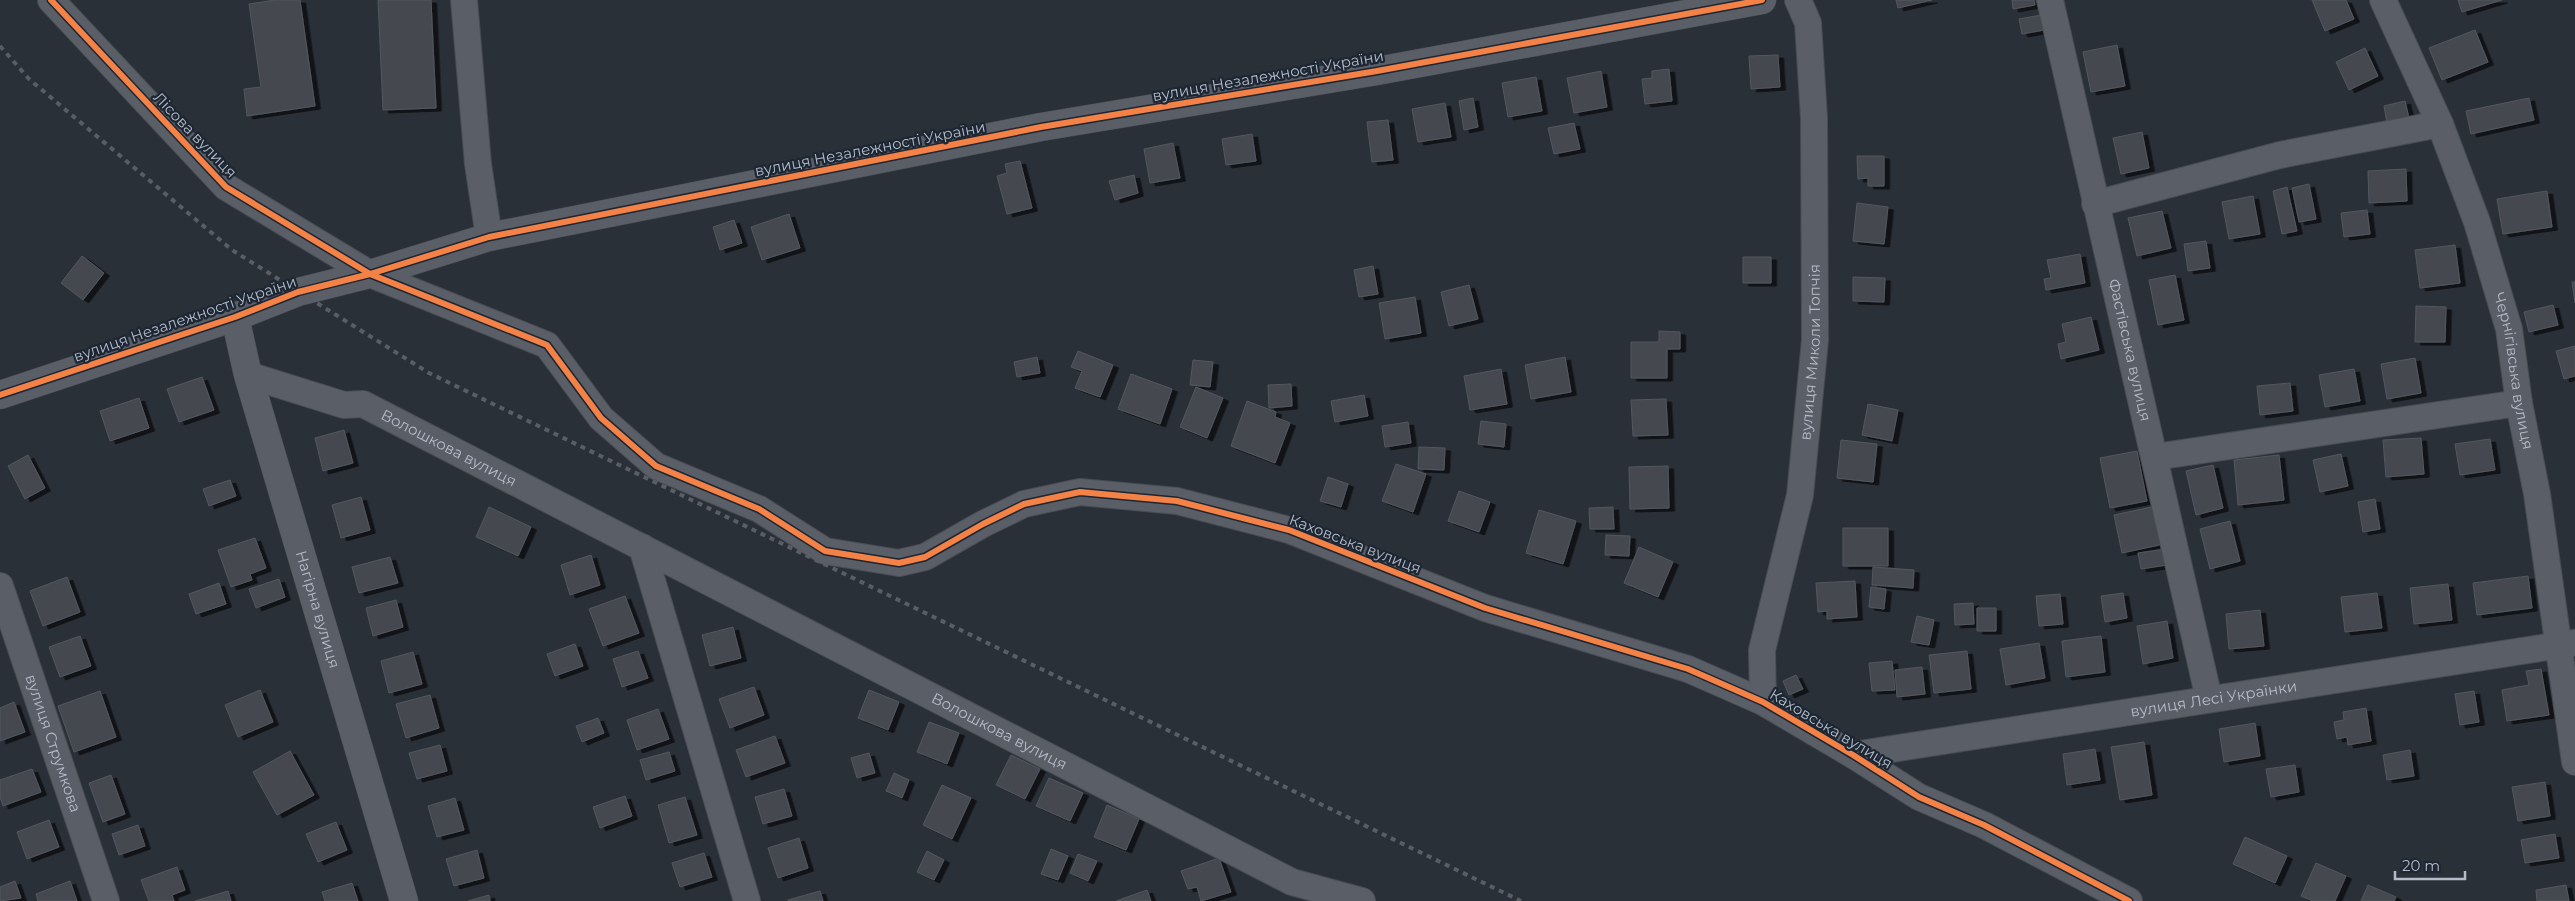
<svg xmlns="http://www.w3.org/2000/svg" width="2575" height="901" viewBox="0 0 2575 901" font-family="Montserrat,sans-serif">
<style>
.building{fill:#444950;stroke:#52575f;filter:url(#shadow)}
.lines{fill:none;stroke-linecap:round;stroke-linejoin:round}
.minor-casing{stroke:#484c53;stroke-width:28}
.tertiary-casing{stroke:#484c53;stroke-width:29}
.minor{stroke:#5a5e66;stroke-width:26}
.tertiary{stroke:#5a5e66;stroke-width:28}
.rail{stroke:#595d64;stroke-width:4;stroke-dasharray:5 5;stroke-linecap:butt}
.cycleway-casing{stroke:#1d2633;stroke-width:9}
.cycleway{stroke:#f48246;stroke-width:6}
.labels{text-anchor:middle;stroke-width:4.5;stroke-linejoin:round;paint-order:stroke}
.street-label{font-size:15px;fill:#b4bcc9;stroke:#1d2633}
</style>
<defs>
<filter id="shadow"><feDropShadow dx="5.5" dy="3" stdDeviation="0" flood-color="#0009"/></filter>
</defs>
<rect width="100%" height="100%" fill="#2a3038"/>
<path class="building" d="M 275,0 L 300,0 L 315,106 L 247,116 L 244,89 L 261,87 L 249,4 Z
M 378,0 L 431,0 L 436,108 L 383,110 Z
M 1896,0 L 1932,0 L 1898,8 Z
M 2012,0 L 2034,0 L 2035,5 L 2013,9 Z
M 2312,0 L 2346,0 L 2354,19 L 2325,31 Z
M 2458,0 L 2502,0 L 2462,12 Z
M 2047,14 L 2050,29 L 2022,34 L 2019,19 Z
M 2475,30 L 2488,62 L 2442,80 L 2429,48 Z
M 2117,45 L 2125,86 L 2091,92 L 2083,52 Z
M 2365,48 L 2378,76 L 2349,90 L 2336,62 Z
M 1778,55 L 1780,87 L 1751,89 L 1749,56 Z
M 1669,69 L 1672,101 L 1645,104 L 1642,79 L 1652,78 L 1652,71 Z
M 1601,71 L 1607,107 L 1574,113 L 1567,78 Z
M 1536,77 L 1542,111 L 1508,117 L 1502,83 Z
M 1473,98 L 1478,127 L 1464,130 L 1459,101 Z
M 2529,98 L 2534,120 L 2471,134 L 2466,111 Z
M 2405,101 L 2409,118 L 2387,123 L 2384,106 Z
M 1445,103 L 1451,137 L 1418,142 L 1412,109 Z
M 1388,120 L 1393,160 L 1372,162 L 1367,122 Z
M 1574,123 L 1580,149 L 1554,154 L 1548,128 Z
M 2142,132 L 2149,168 L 2121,174 L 2113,138 Z
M 1252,134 L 1256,161 L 1226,165 L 1222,139 Z
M 1173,143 L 1180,178 L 1150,183 L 1144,149 Z
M 1857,156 L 1884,156 L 1884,186 L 1868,186 L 1868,178 L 1858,179 Z
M 1020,161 L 1032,208 L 1007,214 L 997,176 L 1007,173 L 1005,164 Z
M 2406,169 L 2407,201 L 2369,203 L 2368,171 Z
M 1134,175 L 1138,193 L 1115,200 L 1109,181 Z
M 2309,184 L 2316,219 L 2299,222 L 2292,188 Z
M 2287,187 L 2297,231 L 2282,234 L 2273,191 Z
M 2547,191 L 2552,227 L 2503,234 L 2497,199 Z
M 2253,196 L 2260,234 L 2229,239 L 2222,202 Z
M 1857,203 L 1888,207 L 1884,244 L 1853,241 Z
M 2367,210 L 2370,234 L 2344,237 L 2341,213 Z
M 2162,211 L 2171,248 L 2137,256 L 2128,218 Z
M 789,214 L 800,248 L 762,260 L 751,227 Z
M 734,220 L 742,243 L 720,250 L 713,227 Z
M 2206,241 L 2210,268 L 2188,271 L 2184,244 Z
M 2455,245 L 2460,283 L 2420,288 L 2415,250 Z
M 2080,254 L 2085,283 L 2046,290 L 2044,279 L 2051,278 L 2047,260 Z
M 82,256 L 104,273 L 83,300 L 61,283 Z
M 1743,257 L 1771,257 L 1771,283 L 1743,283 Z
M 1373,266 L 1378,294 L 1359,297 L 1354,270 Z
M 2175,275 L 2184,320 L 2158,325 L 2149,280 Z
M 1853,277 L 1885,278 L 1884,302 L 1853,301 Z
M 2572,282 L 2575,282 L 2575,303 Z
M 1469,285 L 1478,319 L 1449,326 L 1441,292 Z
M 1415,297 L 1421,333 L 1385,339 L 1379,303 Z
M 2553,305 L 2558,325 L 2529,332 L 2524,312 Z
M 2416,306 L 2446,307 L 2445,342 L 2415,342 Z
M 2091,317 L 2099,350 L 2061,359 L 2058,344 L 2066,342 L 2062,324 Z
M 1659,331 L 1680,332 L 1680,349 L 1667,349 L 1667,378 L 1631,378 L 1631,342 L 1659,342 Z
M 2575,346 L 2575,376 L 2564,379 L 2556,351 Z
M 1078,351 L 1113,365 L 1100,397 L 1075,388 L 1082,371 L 1071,367 Z
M 1037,357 L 1040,373 L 1017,377 L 1014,362 Z
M 1565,357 L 1571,392 L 1531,399 L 1525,365 Z
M 2415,358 L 2421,393 L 2387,399 L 2381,364 Z
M 1193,360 L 1213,362 L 1210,387 L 1190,385 Z
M 1501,369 L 1507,404 L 1470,410 L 1464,376 Z
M 2354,369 L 2360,401 L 2325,407 L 2319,375 Z
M 1131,374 L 1172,389 L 1160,424 L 1118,409 Z
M 202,377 L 214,410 L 179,422 L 167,389 Z
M 2290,383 L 2293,411 L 2260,415 L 2257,386 Z
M 1291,384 L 1292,406 L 1269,408 L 1268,385 Z
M 1196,387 L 1223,398 L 1207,438 L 1180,427 Z
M 1364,395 L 1368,416 L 1335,422 L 1331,401 Z
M 139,398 L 149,428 L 110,441 L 100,411 Z
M 1666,399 L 1668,435 L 1633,436 L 1631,400 Z
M 1247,401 L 1276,412 L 1275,417 L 1290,423 L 1275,463 L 1231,446 Z
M 1868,404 L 1898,410 L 1892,441 L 1862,435 Z
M 1481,421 L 1506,424 L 1504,447 L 1478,444 Z
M 1408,422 L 1411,443 L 1385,447 L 1382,426 Z
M 344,430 L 353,463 L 323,471 L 315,438 Z
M 2421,438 L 2424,474 L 2386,477 L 2383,440 Z
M 2490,439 L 2495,470 L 2460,475 L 2455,444 Z
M 1841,440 L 1877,444 L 1873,482 L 1837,478 Z
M 1419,447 L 1445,448 L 1444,470 L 1418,469 Z
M 2137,451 L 2147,501 L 2110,508 L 2100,458 Z
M 2341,454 L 2348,486 L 2320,492 L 2313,460 Z
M 28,455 L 45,488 L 25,499 L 8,466 Z
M 2279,455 L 2284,500 L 2238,505 L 2234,460 Z
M 1396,464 L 1426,474 L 1413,512 L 1382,501 Z
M 2213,465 L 2223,508 L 2196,515 L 2186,471 Z
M 1668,466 L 1669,508 L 1630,509 L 1629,467 Z
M 1328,477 L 1348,484 L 1341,507 L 1320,501 Z
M 230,480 L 236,496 L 209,506 L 203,489 Z
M 1459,491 L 1490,502 L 1479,532 L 1448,521 Z
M 361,497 L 370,530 L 341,538 L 332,505 Z
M 2375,499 L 2380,529 L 2363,532 L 2358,502 Z
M 2156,506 L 2164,544 L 2122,553 L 2114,515 Z
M 489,507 L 531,527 L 518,556 L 476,537 Z
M 1613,507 L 1614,529 L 1590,529 L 1589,508 Z
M 1539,510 L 1576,521 L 1563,564 L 1526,553 Z
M 2230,521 L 2240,561 L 2210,569 L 2200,529 Z
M 1843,528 L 1888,528 L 1888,566 L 1843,566 Z
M 1606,535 L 1630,536 L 1629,556 L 1605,555 Z
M 255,538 L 266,568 L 250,574 L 252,580 L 231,587 L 218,550 Z
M 1639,547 L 1673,562 L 1658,597 L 1624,583 Z
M 2165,549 L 2167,565 L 2141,569 L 2138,553 Z
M 591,555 L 600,585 L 570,595 L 561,565 Z
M 390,557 L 398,583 L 359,593 L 352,567 Z
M 1873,567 L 1914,570 L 1913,588 L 1872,585 Z
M 2528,576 L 2532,608 L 2477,615 L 2473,583 Z
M 67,577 L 80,612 L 43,626 L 30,591 Z
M 279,579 L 285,597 L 256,608 L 249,589 Z
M 1855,581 L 1857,617 L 1827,619 L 1827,611 L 1818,612 L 1816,583 Z
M 219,583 L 226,604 L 196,614 L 189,594 Z
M 2448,584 L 2452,620 L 2414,624 L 2410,588 Z
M 1871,587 L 1886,589 L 1884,609 L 1869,607 Z
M 2123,593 L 2127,618 L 2105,622 L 2101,596 Z
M 2377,593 L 2382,628 L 2345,632 L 2341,597 Z
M 2060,594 L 2063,624 L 2039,626 L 2036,596 Z
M 625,596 L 639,633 L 603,646 L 589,609 Z
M 396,600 L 403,627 L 373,636 L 366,608 Z
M 1973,603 L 1974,624 L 1955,625 L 1954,604 Z
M 1977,608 L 1996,608 L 1996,631 L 1977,631 Z
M 2260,610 L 2264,646 L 2229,649 L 2226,614 Z
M 1917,616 L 1934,620 L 1929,645 L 1911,642 Z
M 2167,621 L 2173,658 L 2143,664 L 2137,626 Z
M 733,627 L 741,658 L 710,666 L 702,635 Z
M 80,636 L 91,666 L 60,677 L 49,647 Z
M 2101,636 L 2105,672 L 2066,677 L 2062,641 Z
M 2039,643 L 2045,678 L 2006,685 L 2000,649 Z
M 575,644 L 583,666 L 555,676 L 547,654 Z
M 638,651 L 648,678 L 622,687 L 613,659 Z
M 1967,651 L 1971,689 L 1934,693 L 1929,655 Z
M 413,652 L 422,684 L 389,693 L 381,661 Z
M 1892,661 L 1895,690 L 1872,691 L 1869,663 Z
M 1922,667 L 1925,694 L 1897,697 L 1895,670 Z
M 2541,669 L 2549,715 L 2507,721 L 2502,690 L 2529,685 L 2526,671 Z
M 1796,675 L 1803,689 L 1789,695 L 1783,681 Z
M 754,687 L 764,715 L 730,728 L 719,699 Z
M 260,690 L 273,722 L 238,737 L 225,705 Z
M 869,690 L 899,702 L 888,730 L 858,718 Z
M 100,691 L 116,737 L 74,752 L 58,706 Z
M 2474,691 L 2479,722 L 2460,725 L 2455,694 Z
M 430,695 L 439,728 L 406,738 L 396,704 Z
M 14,702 L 25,732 L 0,741 L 0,708 Z
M 2366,708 L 2371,741 L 2348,745 L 2347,737 L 2337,739 L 2334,722 L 2344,720 L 2343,712 Z
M 658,709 L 669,739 L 637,750 L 627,720 Z
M 598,718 L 604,733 L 582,742 L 576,726 Z
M 929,722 L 959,733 L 947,764 L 917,752 Z
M 2255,723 L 2260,756 L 2224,762 L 2219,729 Z
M 775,736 L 785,763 L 746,777 L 736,750 Z
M 2144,742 L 2152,795 L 2120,800 L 2111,747 Z
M 440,745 L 447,771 L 417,779 L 409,753 Z
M 2095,749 L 2100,780 L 2067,785 L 2063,754 Z
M 2410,750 L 2414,776 L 2387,780 L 2383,755 Z
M 290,751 L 314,795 L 277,815 L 253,772 Z
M 669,752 L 675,771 L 646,780 L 640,760 Z
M 869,753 L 875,773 L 857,778 L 851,758 Z
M 1011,755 L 1040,769 L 1025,799 L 996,785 Z
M 2295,765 L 2299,792 L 2271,797 L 2266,769 Z
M 32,769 L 41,792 L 3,806 L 0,797 L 0,780 Z
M 894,773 L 909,780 L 902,798 L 886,791 Z
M 111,775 L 125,814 L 103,822 L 89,783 Z
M 1049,778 L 1083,793 L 1070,821 L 1036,806 Z
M 2545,782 L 2550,816 L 2518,821 L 2512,787 Z
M 942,785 L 971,798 L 952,839 L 923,825 Z
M 784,789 L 792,816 L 763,824 L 755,797 Z
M 625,796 L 632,816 L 600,828 L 593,807 Z
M 685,797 L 697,835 L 669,843 L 658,805 Z
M 455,798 L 464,830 L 437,837 L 428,806 Z
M 1107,805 L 1139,819 L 1126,850 L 1094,837 Z
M 49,820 L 59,847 L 27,859 L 17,832 Z
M 336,822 L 347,850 L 318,862 L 306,834 Z
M 138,825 L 145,846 L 119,855 L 112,834 Z
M 2555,834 L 2559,858 L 2525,863 L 2521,840 Z
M 2245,837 L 2287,856 L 2275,883 L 2233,864 Z
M 799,838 L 808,868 L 778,878 L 768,848 Z
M 1051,849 L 1068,856 L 1058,880 L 1041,874 Z
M 477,850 L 484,878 L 454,886 L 446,859 Z
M 927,851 L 944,860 L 934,880 L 917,872 Z
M 704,853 L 712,877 L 680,887 L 672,863 Z
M 1078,854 L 1097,861 L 1088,881 L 1070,873 Z
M 1219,858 L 1231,892 L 1201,901 L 1197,887 L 1188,889 L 1181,871 Z
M 2316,863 L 2346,876 L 2335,901 L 2313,901 L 2301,896 Z
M 177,867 L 185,890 L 172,895 L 174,901 L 149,901 L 141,880 Z
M 15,881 L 21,898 L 0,901 L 0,887 Z
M 70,881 L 77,901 L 38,901 L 36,894 Z
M 352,883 L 358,901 L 325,901 L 322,892 Z
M 2368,885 L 2396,897 L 2394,901 L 2361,901 Z
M 2566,885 L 2569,901 L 2537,901 L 2536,890 Z
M 1147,890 L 1151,901 L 1116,901 Z
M 228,891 L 231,901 L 195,901 Z
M 820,891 L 823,901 L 788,901 L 788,900 Z
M 489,895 L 490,901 L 468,901 Z"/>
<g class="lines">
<g class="minor-casing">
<g id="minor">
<path d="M 51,0 L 226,187 L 370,274 L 547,345 L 601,418 L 656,466 L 759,509 L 825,551 L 899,563 L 925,557 L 983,524 L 1024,504 L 1080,492 L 1177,501 L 1289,530 L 1485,608 L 1688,669 L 1763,702 L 1853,755 L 1919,797 L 1984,825 L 2129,901"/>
<path d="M 464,0 L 478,164 L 489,237"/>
<path id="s1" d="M 2050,0 L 2209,699"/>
<path id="s2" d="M 2383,0 L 2440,124 L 2477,222 L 2509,329 L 2519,403 L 2537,494 L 2575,762"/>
<path d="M 2095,204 L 2280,155 L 2440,124"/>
<path id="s3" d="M 248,375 L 344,405 L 363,404 L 1292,882 L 1362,901"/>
<path d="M 2155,457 L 2519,403"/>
<path d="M 642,547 L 747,901"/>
<path id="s4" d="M 0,586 L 106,901"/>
<path id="s5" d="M 1763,702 L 1762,650 L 1800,495 L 1815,340 L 1814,118 L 1808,23 L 1798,0"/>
<path id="s6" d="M 1853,755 L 2573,643"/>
</g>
</g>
<g class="tertiary-casing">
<g id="tertiary">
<path id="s7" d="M 235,317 L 248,375 L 404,901"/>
<path d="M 0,395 L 235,317 L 298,292 L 370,274 L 489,237 L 1041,127 L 1377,71 L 1762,0"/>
</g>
</g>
<use href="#minor" class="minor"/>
<use href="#tertiary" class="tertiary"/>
<path class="rail" d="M 0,46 L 29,79 L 232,250 L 429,373 L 1521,901"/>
<g class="cycleway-casing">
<path id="cycleway" d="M 51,0 L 226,187 L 370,274 L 547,345 L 601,418 L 656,466 L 759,509 L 825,551 L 899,563 L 925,557 L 983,524 L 1024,504 L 1080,492 L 1177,501 L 1289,530 L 1485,608 L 1688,669 L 1763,702 L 1853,755 L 1919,797 L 1984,825 L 2129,901
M 0,395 L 235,317 L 298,292 L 370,274 L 489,237 L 1041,127 L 1377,71 L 1762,0"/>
</g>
<use href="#cycleway" class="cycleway"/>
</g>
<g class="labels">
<g class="street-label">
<text transform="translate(1268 76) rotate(-10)" y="5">вулиця Незалежності України</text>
<text transform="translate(195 135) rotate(46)" y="5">Лісова вулиця</text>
<text transform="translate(870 149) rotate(-11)" y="5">вулиця Незалежності України</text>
<text transform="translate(185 319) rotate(-19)" y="5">вулиця Незалежності України</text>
<text dy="5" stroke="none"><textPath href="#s1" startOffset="359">Фастівська вулиця</textPath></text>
<text dy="5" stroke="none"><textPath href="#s5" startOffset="355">вулиця Миколи Топчія</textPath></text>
<text dy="5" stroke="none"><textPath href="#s2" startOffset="395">Чернігівська вулиця</textPath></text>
<text dy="5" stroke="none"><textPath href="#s3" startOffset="216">Волошкова вулиця</textPath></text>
<text transform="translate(1355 544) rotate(21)" y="5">Каховська вулиця</text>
<text dy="5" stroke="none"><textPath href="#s7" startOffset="304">Нагірна вулиця</textPath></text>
<text dy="5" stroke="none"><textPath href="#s6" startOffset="365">вулиця Лесі Українки</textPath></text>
<text transform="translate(1831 729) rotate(31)" y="5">Каховська вулиця</text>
<text dy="5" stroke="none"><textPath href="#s3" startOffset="835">Волошкова вулиця</textPath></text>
<text dy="5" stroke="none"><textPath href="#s4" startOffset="166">вулиця Струмкова</textPath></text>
</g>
</g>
<path d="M2395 871v8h70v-8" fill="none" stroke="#b4bcc9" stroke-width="2.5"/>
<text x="2402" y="871" font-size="15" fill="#b4bcc9" stroke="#1d2633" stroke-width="4" paint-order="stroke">20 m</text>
</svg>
